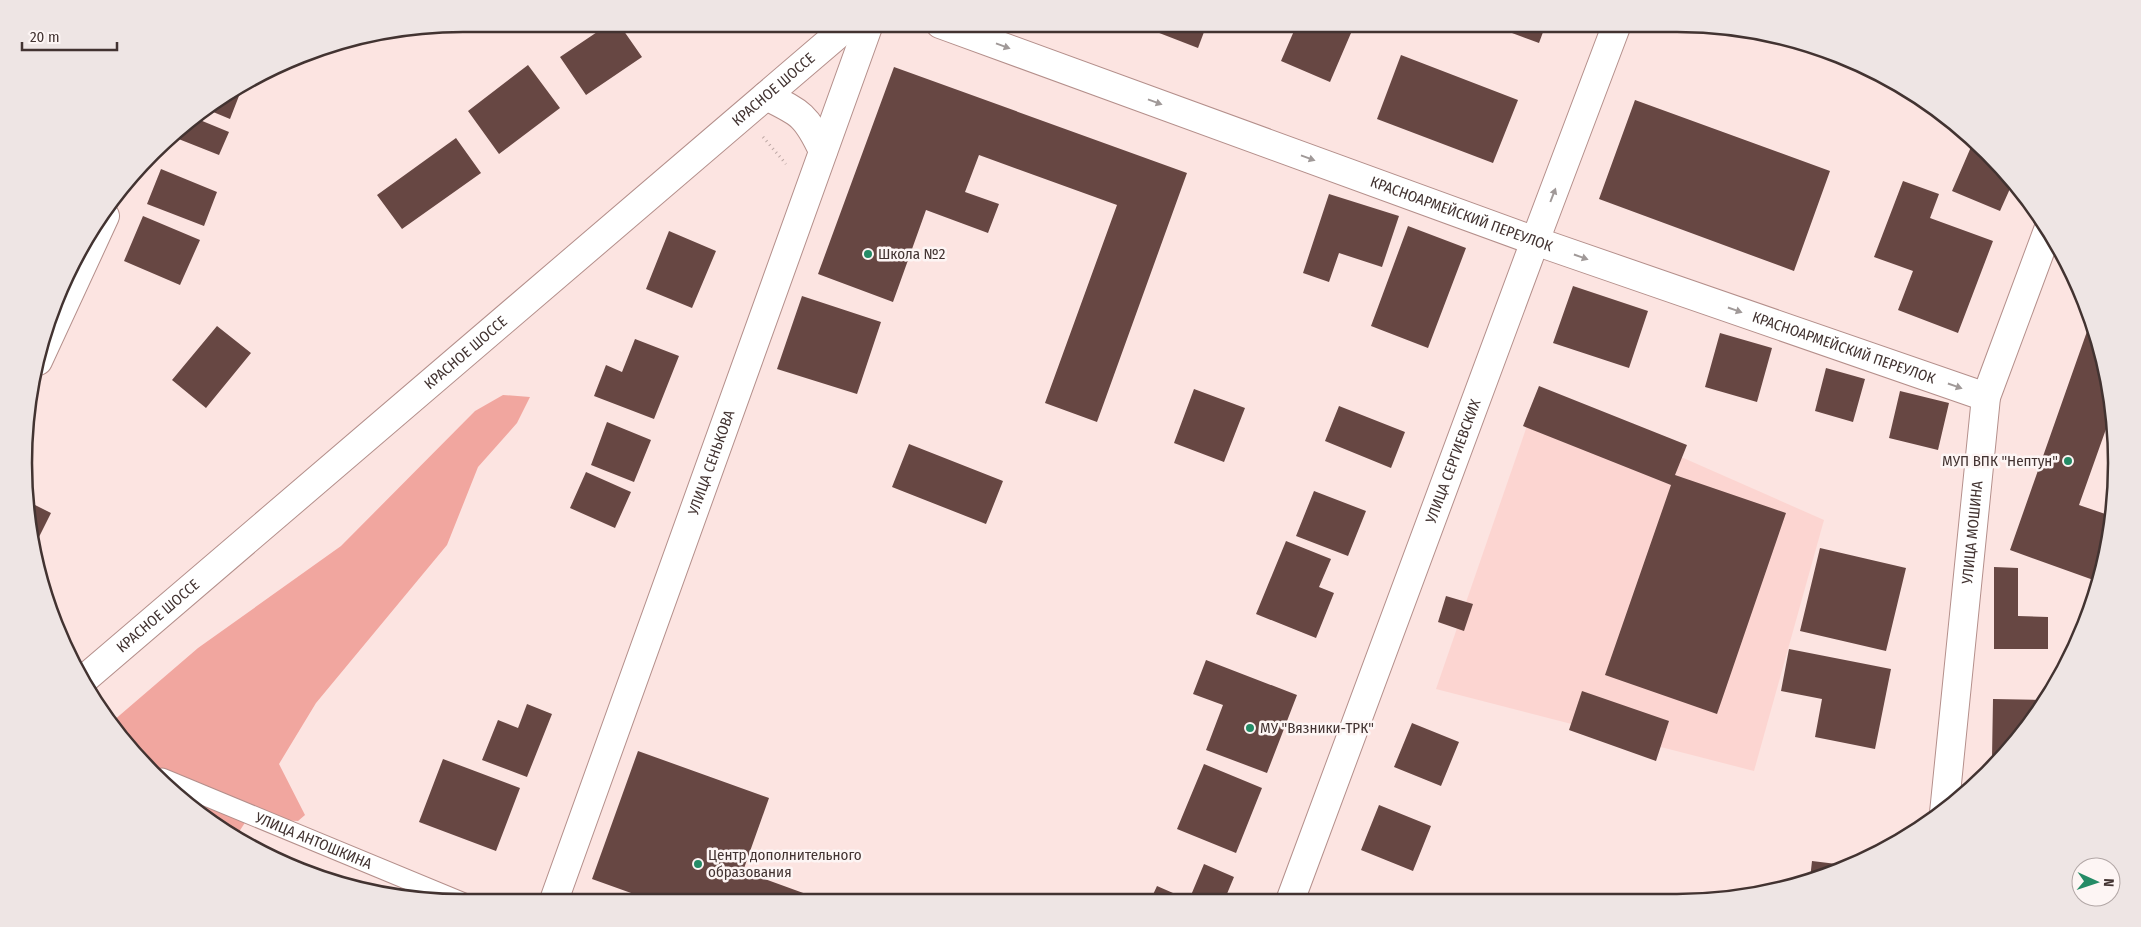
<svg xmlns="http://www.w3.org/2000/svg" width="2141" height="927" viewBox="0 0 2141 927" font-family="'Fira Sans Condensed',sans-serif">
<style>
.built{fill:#fcd5d1}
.green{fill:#f1a69f}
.building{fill:#674743}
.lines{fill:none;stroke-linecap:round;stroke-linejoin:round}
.lane-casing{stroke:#b48f8b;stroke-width:21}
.street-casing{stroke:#b48f8b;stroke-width:30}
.secondary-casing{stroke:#b48f8b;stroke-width:30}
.path{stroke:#bca7a4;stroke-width:3;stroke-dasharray:1 4;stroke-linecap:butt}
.lane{stroke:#fff;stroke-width:19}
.street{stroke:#fff;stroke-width:28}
.secondary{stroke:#fff;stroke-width:28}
.oneway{fill:#a09998}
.poi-dot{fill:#248b66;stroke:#fdf5f4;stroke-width:2}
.labels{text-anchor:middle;stroke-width:5;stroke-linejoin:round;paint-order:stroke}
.street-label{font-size:15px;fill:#423331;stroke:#fdf5f4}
.poi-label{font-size:15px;fill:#423331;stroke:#fdf5f4;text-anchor:start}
.rim{fill:none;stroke:#423331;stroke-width:2.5}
</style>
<rect width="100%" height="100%" fill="#fce4e1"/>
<path class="built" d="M 1538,394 L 1824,520 L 1754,771 L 1436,689 Z"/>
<path class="green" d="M 503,395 L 530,397 L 517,423 L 478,467 L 447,545 L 316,703 L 279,764 L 305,815 L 298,821 L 248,818 L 235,838 L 174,794 L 113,721 L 198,648 L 341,546 L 475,411 Z"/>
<path class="building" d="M 609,24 L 619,24 L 642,57 L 586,95 L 560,57 Z
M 1136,24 L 1207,24 L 1198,48 Z
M 1297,24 L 1348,24 L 1354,26 L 1330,82 L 1281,61 Z
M 1488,24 L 1546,24 L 1539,43 Z
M 1401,55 L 1518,100 L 1493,163 L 1377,119 Z
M 528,65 L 560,108 L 499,154 L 468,111 Z
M 894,67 L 1187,173 L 1097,422 L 1045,403 L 1117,205 L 979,155 L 965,192 L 999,204 L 988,233 L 926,210 L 893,302 L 818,274 Z
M 244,83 L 230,119 L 206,109 L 243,83 Z
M 1635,100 L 1830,171 L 1794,271 L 1599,199 Z
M 195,118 L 229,132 L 219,155 L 171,136 Z
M 456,138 L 481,173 L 402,229 L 377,195 Z
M 1974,140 L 2013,182 L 2000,211 L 1952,191 Z
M 161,169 L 217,192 L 204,226 L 147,204 Z
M 1903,181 L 1939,194 L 1930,218 L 1993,241 L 1958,333 L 1898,310 L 1913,271 L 1874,257 Z
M 1329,194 L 1399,216 L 1382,267 L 1339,253 L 1329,282 L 1303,273 Z
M 143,216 L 200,240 L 180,285 L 124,261 Z
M 1408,226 L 1466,248 L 1428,348 L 1371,326 Z
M 669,231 L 716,251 L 692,308 L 646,289 Z
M 1573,286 L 1648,311 L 1629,368 L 1553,343 Z
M 802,296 L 881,322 L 857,394 L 777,369 Z
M 2091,320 L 2102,350 L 2113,416 L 2111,415 L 2079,505 L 2114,517 L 2099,582 L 2010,550 Z
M 217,326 L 251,353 L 206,408 L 172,380 Z
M 1720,333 L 1772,348 L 1757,402 L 1705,387 Z
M 635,339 L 679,356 L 654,419 L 594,396 L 606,365 L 622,372 Z
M 1826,368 L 1865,379 L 1853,422 L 1815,411 Z
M 1539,386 L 1687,445 L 1675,475 L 1786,513 L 1717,714 L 1605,675 L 1671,485 L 1523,426 Z
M 1194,389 L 1245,408 L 1224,462 L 1174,443 Z
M 1900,391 L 1949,403 L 1938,450 L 1889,438 Z
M 1339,406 L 1405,432 L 1391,468 L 1325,441 Z
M 607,422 L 651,440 L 634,482 L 591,465 Z
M 909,444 L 1003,481 L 986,524 L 892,487 Z
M 586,472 L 631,492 L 615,528 L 570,508 Z
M 1314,491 L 1366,511 L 1348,556 L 1296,536 Z
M 27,501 L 51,513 L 34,547 L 32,545 Z
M 1286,541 L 1331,559 L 1319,587 L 1334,593 L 1316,638 L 1256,614 Z
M 1820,548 L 1906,568 L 1886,651 L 1800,631 Z
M 1994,567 L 2018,568 L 2018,616 L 2048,617 L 2048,649 L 1994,649 Z
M 1446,596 L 1473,604 L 1464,631 L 1438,622 Z
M 1789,649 L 1891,669 L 1875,749 L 1815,737 L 1822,699 L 1781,691 Z
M 1206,660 L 1297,695 L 1267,773 L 1206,750 L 1223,705 L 1193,694 Z
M 1582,691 L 1669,721 L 1656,761 L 1569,730 Z
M 1993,699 L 2043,700 L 2043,708 L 1996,758 L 1992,758 Z
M 527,704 L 552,714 L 527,777 L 482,760 L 498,720 L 518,728 Z
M 1412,723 L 1459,742 L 1441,786 L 1394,767 Z
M 638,751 L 769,798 L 743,871 L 828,902 L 659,903 L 592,879 Z
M 443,759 L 520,788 L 496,851 L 419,822 Z
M 1204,764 L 1262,788 L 1236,853 L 1177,829 Z
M 1379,805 L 1431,826 L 1413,871 L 1361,850 Z
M 1812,861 L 1853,866 L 1846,870 L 1810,879 Z
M 1204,864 L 1234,877 L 1224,901 L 1150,901 L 1157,886 L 1189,900 Z"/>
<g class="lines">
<g class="lane-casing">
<g id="lane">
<path id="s1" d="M 162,778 L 464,903"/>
</g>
</g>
<g class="street-casing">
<g id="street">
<path d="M 766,96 C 801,113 806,115 823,151"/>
<path d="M 38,361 L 105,216"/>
<path id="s2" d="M 1290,901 L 1535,241"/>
<path id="s3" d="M 553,903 L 869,24"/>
</g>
</g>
<g class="secondary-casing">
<g id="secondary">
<path id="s4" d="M 940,24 L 1535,241 L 1986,397"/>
<path d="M 1535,241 L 1617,24"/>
<path id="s5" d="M 82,681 L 850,24"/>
<path id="s6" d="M 1944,813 L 1986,397 L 2048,230"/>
</g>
</g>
<path class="path" d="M 763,137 L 786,164"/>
<use href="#lane" class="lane"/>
<use href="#street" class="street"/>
<use href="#secondary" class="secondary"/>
</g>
<defs><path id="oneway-solid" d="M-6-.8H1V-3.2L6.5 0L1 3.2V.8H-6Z" transform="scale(1.25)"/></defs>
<g class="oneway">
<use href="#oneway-solid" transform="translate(1003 46) rotate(20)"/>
<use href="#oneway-solid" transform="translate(1155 102) rotate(20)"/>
<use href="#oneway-solid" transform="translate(1308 158) rotate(20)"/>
<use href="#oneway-solid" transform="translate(1553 195) rotate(-69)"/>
<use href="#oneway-solid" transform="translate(1581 257) rotate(19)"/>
<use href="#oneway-solid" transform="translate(1735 310) rotate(19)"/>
<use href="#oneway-solid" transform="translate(1955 386) rotate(19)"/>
</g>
<g class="poi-dot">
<circle cx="868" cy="254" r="5"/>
<circle cx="2068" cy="461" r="5"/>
<circle cx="1250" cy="728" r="5"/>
<circle cx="698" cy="864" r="5"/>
</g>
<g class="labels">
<g class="street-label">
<text dy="5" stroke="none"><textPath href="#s5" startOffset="910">КРАСНОЕ ШОССЕ</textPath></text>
<text dy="5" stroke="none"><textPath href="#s4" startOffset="555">КРАСНОАРМЕЙСКИЙ ПЕРЕУЛОК</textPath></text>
<text dy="5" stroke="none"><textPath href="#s4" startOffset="960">КРАСНОАРМЕЙСКИЙ ПЕРЕУЛОК</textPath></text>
<text dy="5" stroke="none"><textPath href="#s5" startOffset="505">КРАСНОЕ ШОССЕ</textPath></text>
<text dy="5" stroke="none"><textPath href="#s2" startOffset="469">УЛИЦА СЕРГИЕВСКИХ</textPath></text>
<text dy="5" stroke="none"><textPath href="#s3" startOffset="468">УЛИЦА СЕНЬКОВА</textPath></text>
<text dy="5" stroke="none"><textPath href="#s6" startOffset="282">УЛИЦА МОШИНА</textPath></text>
<text dy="5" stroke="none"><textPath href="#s5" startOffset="100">КРАСНОЕ ШОССЕ</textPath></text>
<text dy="5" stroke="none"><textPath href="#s1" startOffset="164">УЛИЦА АНТОШКИНА</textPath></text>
</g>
<g class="poi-label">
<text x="878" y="259">Школа №2</text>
<text x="2058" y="466" text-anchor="end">МУП ВПК "Нептун"</text>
<text x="1260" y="733">МУ "Вязники-ТРК"</text>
<text x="708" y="860">Центр дополнительного<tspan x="708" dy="17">образования</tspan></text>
</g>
</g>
<path d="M0 0H2141V927H0ZM463 32H1677A431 431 0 0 1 2108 463V463A431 431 0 0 1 1677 894H463A431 431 0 0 1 32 463V463A431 431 0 0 1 463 32Z" fill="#eee5e4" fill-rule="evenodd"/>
<path class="rim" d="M463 32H1677A431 431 0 0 1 2108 463V463A431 431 0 0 1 1677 894H463A431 431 0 0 1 32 463V463A431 431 0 0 1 463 32Z"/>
<g transform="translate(2096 882) rotate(93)"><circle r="24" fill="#fdf5f4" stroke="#b2a7a6"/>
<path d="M0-4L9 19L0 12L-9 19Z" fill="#248b66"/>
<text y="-8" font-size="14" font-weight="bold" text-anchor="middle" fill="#423331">N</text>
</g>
<path d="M22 42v8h95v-8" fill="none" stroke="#423331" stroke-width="2.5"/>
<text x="30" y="42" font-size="15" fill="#423331" stroke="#fdf5f4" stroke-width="4" paint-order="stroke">20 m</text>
</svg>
